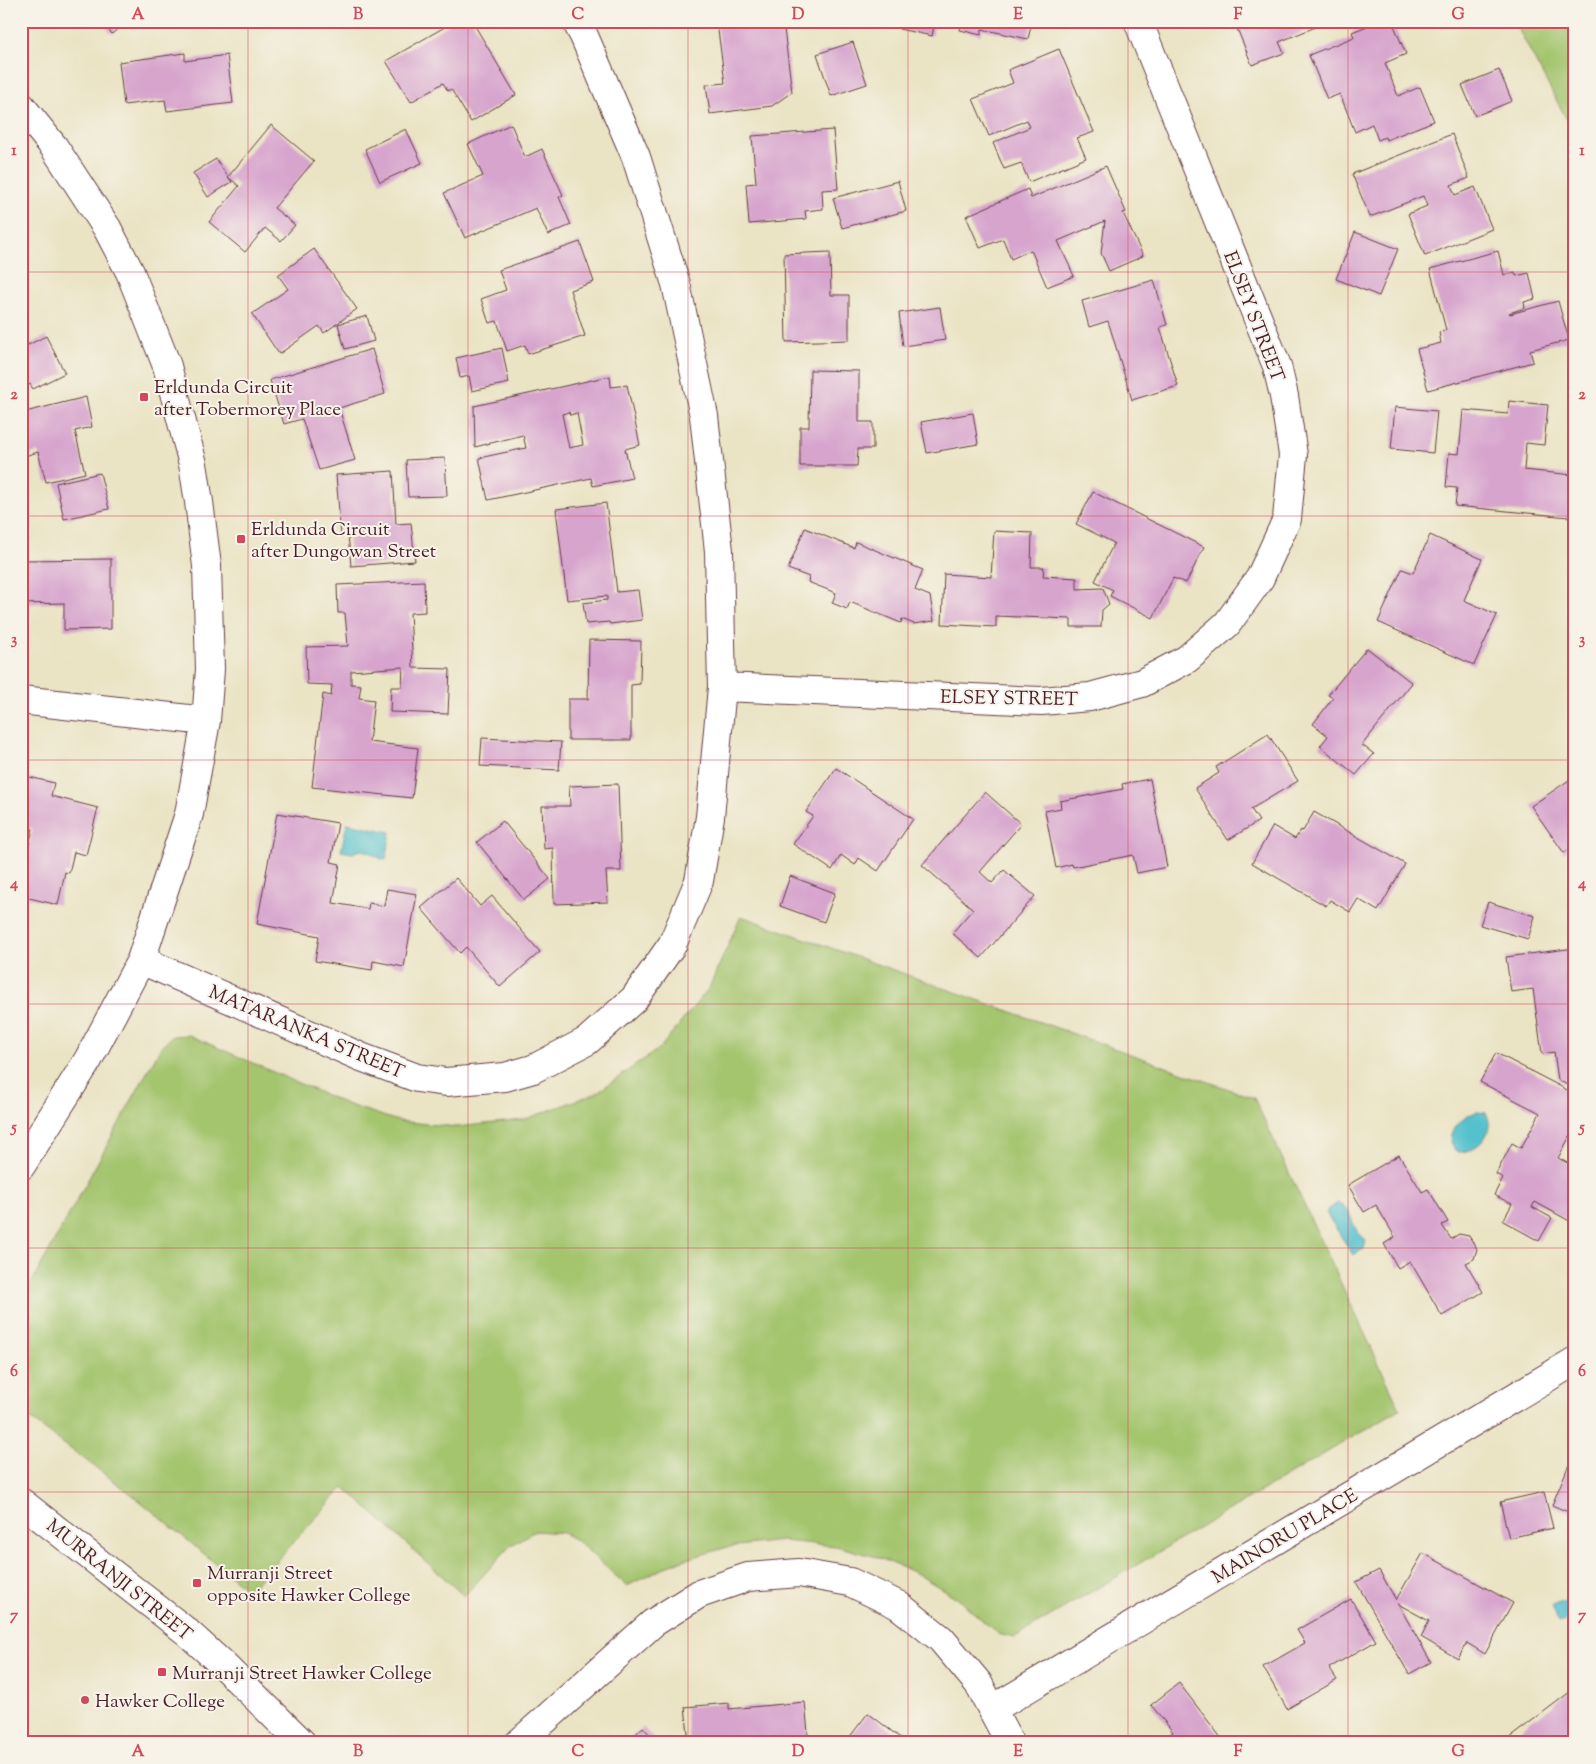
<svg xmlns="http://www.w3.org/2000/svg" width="1596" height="1764" viewBox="0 0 1596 1764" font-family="'Sorts Mill Goudy',serif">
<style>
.green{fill:#a4c56e;stroke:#77724c}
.water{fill:#55c1ce;stroke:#50707c}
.building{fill:#d7a4cd;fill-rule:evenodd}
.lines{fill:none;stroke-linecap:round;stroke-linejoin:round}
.minor-casing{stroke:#623c42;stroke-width:30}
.minor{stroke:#fff;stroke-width:28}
.grid{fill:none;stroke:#d1495b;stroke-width:1;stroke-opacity:0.55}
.poi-dot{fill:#d1495b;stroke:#f7f3e8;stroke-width:2}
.labels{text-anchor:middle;stroke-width:4;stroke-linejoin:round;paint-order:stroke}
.street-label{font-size:19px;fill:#4a1f2b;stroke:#f7f3e8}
.poi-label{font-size:19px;fill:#4a1f2b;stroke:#f7f3e8;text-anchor:start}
.neatline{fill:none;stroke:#d1495b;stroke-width:2}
.grid-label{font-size:16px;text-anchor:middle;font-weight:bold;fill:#d1495b}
</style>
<rect width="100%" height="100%" fill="#f7f3e8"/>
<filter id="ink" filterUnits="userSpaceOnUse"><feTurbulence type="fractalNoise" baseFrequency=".02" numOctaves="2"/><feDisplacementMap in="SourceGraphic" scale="10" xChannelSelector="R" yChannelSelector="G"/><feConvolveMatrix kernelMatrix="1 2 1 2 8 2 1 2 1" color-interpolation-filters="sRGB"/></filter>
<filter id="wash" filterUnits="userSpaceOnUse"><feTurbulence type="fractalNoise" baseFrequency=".0096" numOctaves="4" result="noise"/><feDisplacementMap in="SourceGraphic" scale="20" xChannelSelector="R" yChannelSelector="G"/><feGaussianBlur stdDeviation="1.12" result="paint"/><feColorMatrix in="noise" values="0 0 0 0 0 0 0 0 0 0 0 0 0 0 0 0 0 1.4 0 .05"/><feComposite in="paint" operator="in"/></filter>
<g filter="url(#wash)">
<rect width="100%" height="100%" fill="#eae3c4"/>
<path class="green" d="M 1514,21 L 1575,21 L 1575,135 Z
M 741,916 L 1254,1098 L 1400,1409 L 1015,1637 L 997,1633 L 957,1598 L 916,1573 L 877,1557 L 836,1546 L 782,1541 L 728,1547 L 676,1562 L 627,1586 L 577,1541 L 563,1533 L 535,1531 L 510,1546 L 464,1596 L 344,1487 L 249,1591 L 134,1496 L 21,1412 L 21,1302 L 162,1045 L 173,1036 L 189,1035 L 346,1104 L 398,1121 L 457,1127 L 523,1120 L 596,1093 L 660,1048 L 709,988 Z"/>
<path class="water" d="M 347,823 L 391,832 L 386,860 C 373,858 367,845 353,853 L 341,851 Z
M 1477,1112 L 1486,1113 C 1497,1132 1477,1153 1457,1152 C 1441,1137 1462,1116 1477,1112 Z
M 1338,1203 C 1351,1207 1350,1220 1357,1231 C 1359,1234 1363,1237 1366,1240 L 1364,1249 L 1353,1255 L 1326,1213 L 1328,1209 Z
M 1575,1596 L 1575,1617 L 1559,1623 L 1552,1606 Z"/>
<g id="blocks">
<path class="building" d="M 100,21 L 126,21 L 112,34 Z
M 455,21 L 472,21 L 516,95 L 471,122 L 451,89 L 448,91 L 443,83 L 411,102 L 386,61 Z
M 729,21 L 783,21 L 792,92 L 772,106 L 710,114 L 706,85 L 725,83 L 717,23 Z
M 901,21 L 935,21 L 932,36 L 899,29 Z
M 946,21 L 1032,21 L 1028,39 L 982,29 L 981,35 L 960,30 L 961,26 Z
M 1234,21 L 1330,21 L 1279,42 L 1284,53 L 1252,65 Z
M 1380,21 L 1392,21 L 1406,54 L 1385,63 L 1398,96 L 1420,87 L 1434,121 L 1386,140 L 1385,137 L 1378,140 L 1372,124 L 1355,132 L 1340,94 L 1327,99 L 1309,55 L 1354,37 L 1352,32 Z
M 853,42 L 867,84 L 831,96 L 817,54 Z
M 1059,49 L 1094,132 L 1077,138 L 1086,158 L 1029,182 L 1021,163 L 1004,169 L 993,143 L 1030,127 L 1027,120 L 989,136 L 973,99 L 1013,83 L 1008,70 Z
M 185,53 L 185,61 L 227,55 L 233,103 L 167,111 L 165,100 L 124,105 L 119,62 Z
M 1499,70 L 1512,101 L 1475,116 L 1462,85 Z
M 511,124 L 525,157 L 542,149 L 563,195 L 559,197 L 571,225 L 548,235 L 536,208 L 465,238 L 444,193 L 483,176 L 468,144 Z
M 271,125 L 314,161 L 274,208 L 295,225 L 281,241 L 265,228 L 245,252 L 209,222 L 239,186 L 228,177 L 232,182 L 208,197 L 193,173 L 216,159 L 228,177 Z
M 406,129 L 422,163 L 380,182 L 365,149 Z
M 833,130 L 838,189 L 822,190 L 823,209 L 805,211 L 806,219 L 749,224 L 746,184 L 756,183 L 752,136 Z
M 1452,134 L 1469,178 L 1451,185 L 1455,195 L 1475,187 L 1492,229 L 1425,256 L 1408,214 L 1427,206 L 1423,196 L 1370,217 L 1352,174 Z
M 1106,166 L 1126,212 L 1123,213 L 1143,256 L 1109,271 L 1101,253 L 1105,221 L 1058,241 L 1074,276 L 1047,287 L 1031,250 L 1011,259 L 1003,239 L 980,248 L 966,216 L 1028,189 L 1031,198 Z
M 898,181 L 906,211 L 842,228 L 833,198 Z
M 1355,232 L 1398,249 L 1379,296 L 1336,279 Z
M 580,242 L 594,282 L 570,290 L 585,336 L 528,354 L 525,345 L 507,351 L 497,321 L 489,323 L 481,299 L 506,290 L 499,270 Z
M 314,249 L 357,309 L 324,333 L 319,326 L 279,354 L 252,314 L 288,289 L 278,275 Z
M 1498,251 L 1504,275 L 1515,272 L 1516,276 L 1529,273 L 1535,299 L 1524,302 L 1525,308 L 1509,313 L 1510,314 L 1558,301 L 1569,340 L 1530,350 L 1533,362 L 1428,390 L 1417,349 L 1441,343 L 1439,332 L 1446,330 L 1430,269 Z
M 830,252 L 831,295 L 849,295 L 849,340 L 786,342 L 784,254 Z
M 1154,280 L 1167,325 L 1160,327 L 1178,386 L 1132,400 L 1108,321 L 1089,327 L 1082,301 Z
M 940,307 L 945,340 L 903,346 L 899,313 Z
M 367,316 L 374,341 L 345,349 L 338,324 Z
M 21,331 L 28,345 L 46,336 L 65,373 L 33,389 L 30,384 L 21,389 Z
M 502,348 L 509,383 L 472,391 L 469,376 L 460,378 L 456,358 Z
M 372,349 L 385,394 L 339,408 L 355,460 L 319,470 L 302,419 L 284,424 L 270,380 Z
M 810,370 L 859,371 L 859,422 L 873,422 L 873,449 L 858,449 L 857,466 L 800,466 L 800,427 L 809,427 Z
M 610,376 L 611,387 L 627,385 L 640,445 L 625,449 L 632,478 L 593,486 L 591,478 L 488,500 L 479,458 L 526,448 L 523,435 L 475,447 L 474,406 ZM 569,412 L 570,415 L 577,413 L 583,445 L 569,448 L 562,414 Z
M 86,397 L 92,427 L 75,431 L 85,473 L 46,482 L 38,452 L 21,457 L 21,413 Z
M 1509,401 L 1548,405 L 1544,445 L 1526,443 L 1524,470 L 1573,475 L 1569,517 L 1455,506 L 1457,488 L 1446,487 L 1449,453 L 1459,454 L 1463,410 L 1508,414 Z
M 1395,407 L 1437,411 L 1433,453 L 1391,449 Z
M 973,413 L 978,444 L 927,453 L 921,422 Z
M 445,458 L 447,496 L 408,497 L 406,460 Z
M 393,471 L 396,524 L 411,523 L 415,561 L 351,566 L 348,535 L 341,536 L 336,475 Z
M 100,473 L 109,509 L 64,519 L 56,483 Z
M 1093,492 L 1204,547 L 1186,583 L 1173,578 L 1153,618 L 1110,596 L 1113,590 L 1095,581 L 1114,543 L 1076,524 Z
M 606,503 L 617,592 L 638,590 L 642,620 L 610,624 L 609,622 L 586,624 L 583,603 L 607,600 L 607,596 L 567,600 L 556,509 Z
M 805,528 L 854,548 L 856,542 L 923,570 L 915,590 L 930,596 L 934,621 L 914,624 L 902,619 L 901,623 L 850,602 L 847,609 L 832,603 L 836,593 L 808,582 L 809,577 L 788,569 Z
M 994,531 L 1032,533 L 1031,567 L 1044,567 L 1043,576 L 1077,578 L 1077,589 L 1103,588 L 1109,604 L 1102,610 L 1101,627 L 1071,627 L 1071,619 L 996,616 L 996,627 L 942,624 L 944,574 L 991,577 Z
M 1430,535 L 1482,559 L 1464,600 L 1497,615 L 1474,665 L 1378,622 L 1402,569 L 1413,573 Z
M 111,559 L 111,629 L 64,630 L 64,603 L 21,604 L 21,560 Z
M 424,581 L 425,612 L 410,613 L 413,668 L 450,669 L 448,714 L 390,712 L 391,687 L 402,687 L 403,667 L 351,671 L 351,684 L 361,685 L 359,698 L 374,700 L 369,742 L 418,748 L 412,798 L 312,787 L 323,694 L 331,696 L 332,685 L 307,684 L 306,647 L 348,646 L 345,613 L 338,613 L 337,585 Z
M 589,640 L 641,641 L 640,684 L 631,685 L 631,740 L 568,740 L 568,699 L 588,699 Z
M 1367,648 L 1412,683 L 1362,745 L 1374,754 L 1356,775 L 1320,746 L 1328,736 L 1313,724 L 1333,698 L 1328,695 Z
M 1268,734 L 1298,781 L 1251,809 L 1259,821 L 1228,840 L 1195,788 L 1219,773 L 1216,767 Z
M 482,738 L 561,742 L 559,770 L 480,766 Z
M 836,768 L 913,819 L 878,871 L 859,858 L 855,865 L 841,855 L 832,870 L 793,844 L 813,816 L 806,812 Z
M 21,775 L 54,783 L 51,796 L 98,808 L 86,855 L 74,852 L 69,873 L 65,872 L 58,905 L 21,896 L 21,861 L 25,862 L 33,829 L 21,826 Z
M 1575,776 L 1575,845 L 1564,853 L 1531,806 Z
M 1150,779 L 1167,867 L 1137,873 L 1133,855 L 1073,867 L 1072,864 L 1056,868 L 1045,811 L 1061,808 L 1060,801 L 1123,789 L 1122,784 Z
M 618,784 L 621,871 L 606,871 L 608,902 L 554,904 L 553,848 L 544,849 L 542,806 L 570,806 L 569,786 Z
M 985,792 L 1021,824 L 980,872 L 992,883 L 1004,870 L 1035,896 L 981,958 L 952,933 L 973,909 L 922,865 Z
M 1314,812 L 1405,864 L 1378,911 L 1358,899 L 1350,912 L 1330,900 L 1326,906 L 1252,863 L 1273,826 L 1295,839 L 1301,830 L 1303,831 Z
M 277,813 L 338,823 L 331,862 L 340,864 L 333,903 L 368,909 L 369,903 L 384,906 L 387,889 L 417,894 L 404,967 L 373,961 L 372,970 L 315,961 L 319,936 L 257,924 Z
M 503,821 L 550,879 L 524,900 L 477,842 Z
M 790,876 L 835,893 L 824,922 L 780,906 Z
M 456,878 L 480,906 L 492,896 L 540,952 L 500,987 L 466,947 L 460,953 L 421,908 Z
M 1488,902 L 1535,916 L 1528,939 L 1480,925 Z
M 1575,948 L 1575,1089 L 1558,1080 L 1554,1052 L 1542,1054 L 1533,989 L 1511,992 L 1506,957 Z
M 1496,1053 L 1575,1094 L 1575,1139 L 1570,1136 L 1558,1158 L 1575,1167 L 1575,1224 L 1535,1202 L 1532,1207 L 1552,1218 L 1539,1241 L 1503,1221 L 1512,1204 L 1494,1195 L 1503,1178 L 1496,1174 L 1512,1143 L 1521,1148 L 1540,1113 L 1480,1082 Z
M 1399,1155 L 1422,1192 L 1428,1189 L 1448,1222 L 1442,1225 L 1451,1239 L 1459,1234 L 1469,1236 L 1477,1249 L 1474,1259 L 1466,1263 L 1483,1292 L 1442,1316 L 1410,1261 L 1398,1268 L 1384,1244 L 1395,1237 L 1376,1205 L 1364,1212 L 1348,1185 Z
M 1575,1450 L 1575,1515 L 1552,1505 Z
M 1544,1492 L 1553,1528 L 1509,1538 L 1500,1502 Z
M 1423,1553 L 1513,1603 L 1485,1654 L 1467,1643 L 1458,1659 L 1421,1637 L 1429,1621 L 1398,1604 L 1431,1662 L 1409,1674 L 1356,1582 L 1379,1570 L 1396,1600 Z
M 1351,1599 L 1376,1641 L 1329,1668 L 1337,1680 L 1287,1709 L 1263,1667 L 1305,1643 L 1297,1630 Z
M 1179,1683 L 1225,1743 L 1160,1743 L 1173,1732 L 1151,1705 Z
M 1575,1688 L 1575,1743 L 1511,1743 L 1508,1739 Z
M 805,1702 L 809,1743 L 689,1743 L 685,1707 L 729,1703 L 729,1709 Z
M 868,1713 L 907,1743 L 845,1743 Z
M 643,1727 L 657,1743 L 626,1743 Z"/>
</g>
</g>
<g filter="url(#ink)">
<use href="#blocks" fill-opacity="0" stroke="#623c42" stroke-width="1"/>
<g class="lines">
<g class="minor-casing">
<path id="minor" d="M 21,106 L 54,147 L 107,228 L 130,272 L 167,366 L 193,464 L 199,502 L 207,566 L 210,669 L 206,721 L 189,814 L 141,960 L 88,1060 L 21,1166
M 722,687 L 1041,701 L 1090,697 L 1142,683 L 1187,659 L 1227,624 L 1260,578 L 1287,519 L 1293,455 L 1284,396 L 1277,366 L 1138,21
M 21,700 L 206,721
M 141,960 L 361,1057 L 417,1078 L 446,1082 L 505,1077 L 533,1069 L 587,1041 L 634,999 L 672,945 L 699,881 L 710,817 L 722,687 L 719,551 L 704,416 L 676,284 L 636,157 L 584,36 L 576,21
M 21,1502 L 187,1632 L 221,1663 L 302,1743
M 993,1709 L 1575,1361
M 519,1743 L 653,1623 L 699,1594 L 748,1577 L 799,1573 L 850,1582 L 898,1605 L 941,1639 L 978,1683 L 1010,1743"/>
</g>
<use href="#minor" class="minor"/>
</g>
</g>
<path class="grid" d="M 248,21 L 248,1743M 468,21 L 468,1743M 688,21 L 688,1743M 908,21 L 908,1743M 1128,21 L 1128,1743M 1348,21 L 1348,1743M 21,272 L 1575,272M 21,516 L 1575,516M 21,760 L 1575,760M 21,1004 L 1575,1004M 21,1248 L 1575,1248M 21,1492 L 1575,1492"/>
<g class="poi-dot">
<rect x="139" y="392" width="10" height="10" rx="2.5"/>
<rect x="236" y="534" width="10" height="10" rx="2.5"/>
<rect x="192" y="1578" width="10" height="10" rx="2.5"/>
<rect x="157" y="1667" width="10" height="10" rx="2.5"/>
<circle cx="85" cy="1700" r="5"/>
</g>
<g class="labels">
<g class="street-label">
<text transform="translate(1255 316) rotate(69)" y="7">ELSEY STREET</text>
<text transform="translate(1009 697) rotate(1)" y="7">ELSEY STREET</text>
<text transform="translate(307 1031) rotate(23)" y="7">MATARANKA STREET</text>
<text transform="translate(1284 1535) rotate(-31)" y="7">MAINORU PLACE</text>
<text transform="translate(120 1579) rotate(39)" y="7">MURRANJI STREET</text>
</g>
<g class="poi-label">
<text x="154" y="393">Erldunda Circuit<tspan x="154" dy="22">after Tobermorey Place</tspan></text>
<text x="251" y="535">Erldunda Circuit<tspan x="251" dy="22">after Dungowan Street</tspan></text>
<text x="207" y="1579">Murranji Street<tspan x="207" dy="22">opposite Hawker College</tspan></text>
<text x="172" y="1679">Murranji Street Hawker College</text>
<text x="95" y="1707">Hawker College</text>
</g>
</g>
<rect width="1596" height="1764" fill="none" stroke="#f7f3e8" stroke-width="55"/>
<rect x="28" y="28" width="1540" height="1708" class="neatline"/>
<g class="grid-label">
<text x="138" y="19">A</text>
<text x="358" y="19">B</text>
<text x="578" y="19">C</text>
<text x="798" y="19">D</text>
<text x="1018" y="19">E</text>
<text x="1238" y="19">F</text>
<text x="1458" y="19">G</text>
<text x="14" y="155">1</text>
<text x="1582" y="155">1</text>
<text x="14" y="399">2</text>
<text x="1582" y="399">2</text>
<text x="14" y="644">3</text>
<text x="1582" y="644">3</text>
<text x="14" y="888">4</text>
<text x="1582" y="888">4</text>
<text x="14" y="1132">5</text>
<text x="1582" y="1132">5</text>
<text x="14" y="1376">6</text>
<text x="1582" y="1376">6</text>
<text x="14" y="1620">7</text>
<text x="1582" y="1620">7</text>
<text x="138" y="1756">A</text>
<text x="358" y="1756">B</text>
<text x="578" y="1756">C</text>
<text x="798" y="1756">D</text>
<text x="1018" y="1756">E</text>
<text x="1238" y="1756">F</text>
<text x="1458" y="1756">G</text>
</g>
</svg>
